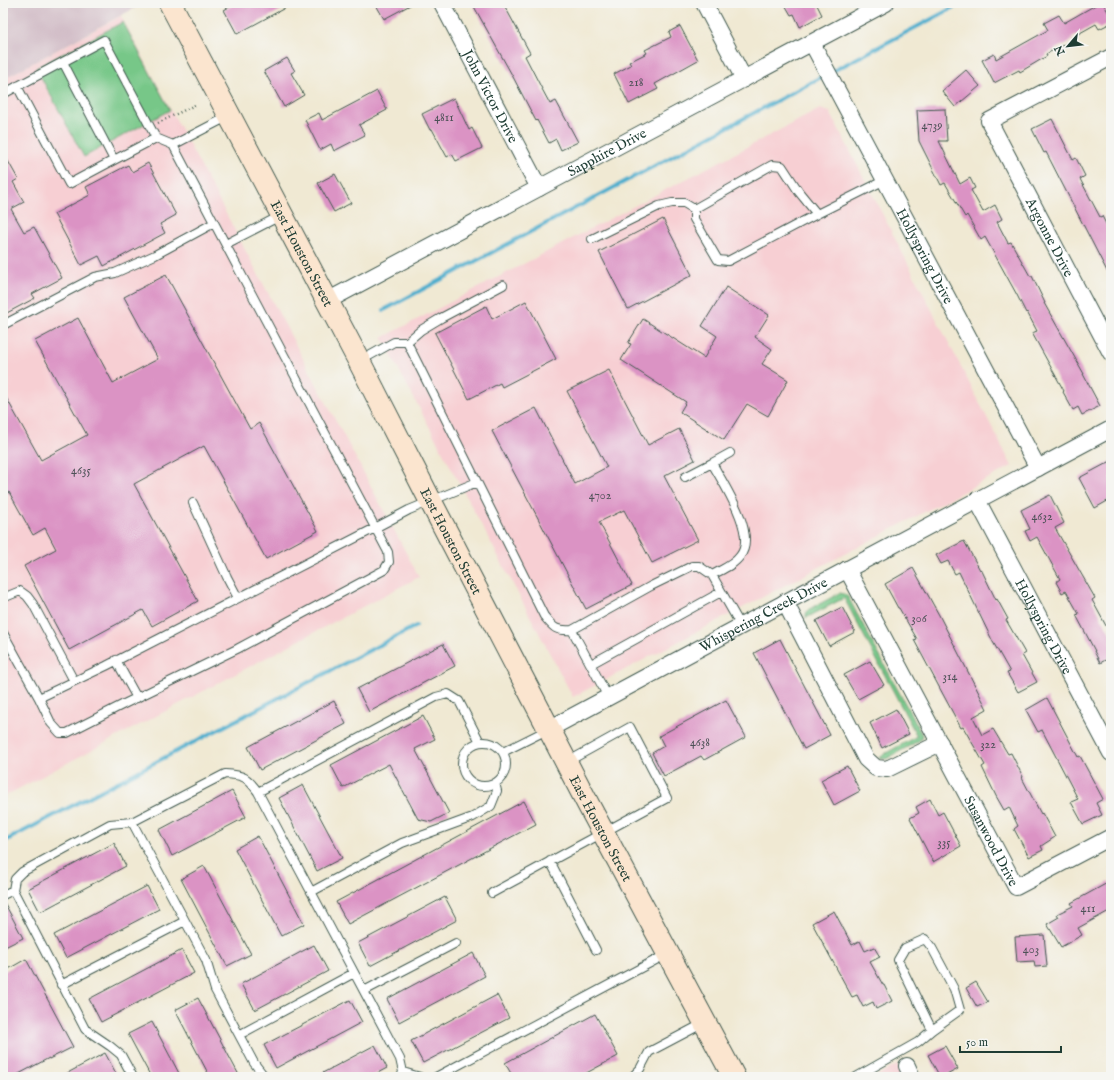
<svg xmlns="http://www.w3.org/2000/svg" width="1114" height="1080" viewBox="0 0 1114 1080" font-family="'IM FELL English',serif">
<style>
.built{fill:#f7cfd3}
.industrial{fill:#d2bdc7}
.green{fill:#77c788;stroke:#4b825e}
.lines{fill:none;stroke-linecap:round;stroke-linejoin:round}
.stream{stroke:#50afce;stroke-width:4}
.building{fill:#db93c4}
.service-casing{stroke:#3e574c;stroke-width:10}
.minor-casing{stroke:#3e574c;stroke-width:18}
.secondary-casing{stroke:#3e574c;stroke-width:24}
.path{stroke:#3e574c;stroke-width:2.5;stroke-dasharray:1 3;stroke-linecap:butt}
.service{stroke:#fff;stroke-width:8}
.minor{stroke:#fff;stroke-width:16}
.secondary{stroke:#fbe5cf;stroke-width:22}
.labels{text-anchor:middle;stroke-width:3.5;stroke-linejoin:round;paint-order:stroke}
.number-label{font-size:12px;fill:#4e5258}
.street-label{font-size:14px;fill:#1f3d34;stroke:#f6f6f2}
</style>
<rect width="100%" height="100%" fill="#f6f6f2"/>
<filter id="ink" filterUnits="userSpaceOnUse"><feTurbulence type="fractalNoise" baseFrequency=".025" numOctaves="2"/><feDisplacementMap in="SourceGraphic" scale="8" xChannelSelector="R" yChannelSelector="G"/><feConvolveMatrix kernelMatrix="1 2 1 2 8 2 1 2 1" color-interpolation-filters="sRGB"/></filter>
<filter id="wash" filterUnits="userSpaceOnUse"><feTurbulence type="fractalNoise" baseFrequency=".012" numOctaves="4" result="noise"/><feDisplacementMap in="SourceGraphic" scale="16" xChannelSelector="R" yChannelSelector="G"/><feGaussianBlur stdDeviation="0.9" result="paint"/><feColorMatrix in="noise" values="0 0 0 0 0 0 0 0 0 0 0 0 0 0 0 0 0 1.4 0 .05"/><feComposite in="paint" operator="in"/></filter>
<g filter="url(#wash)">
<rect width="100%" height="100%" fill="#f0e9d3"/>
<path class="built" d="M 121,16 L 419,577 L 3,797 L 3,79 Z
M 820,109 L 830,112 L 1012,466 L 573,697 L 382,338 Z
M 897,1065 L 904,1077 L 875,1077 Z"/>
<path class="industrial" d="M 3,3 L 144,3 L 3,79 Z"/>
<path class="green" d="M 123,22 L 170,110 L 84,157 L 36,68 Z
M 840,593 L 844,594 L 848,597 L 922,735 L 920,740 L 886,759 L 882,758 L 879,757 L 917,736 L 844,598 L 806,618 L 806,614 L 808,610 Z"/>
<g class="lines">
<path class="stream" d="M 831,72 L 962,3
M 384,310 L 825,75
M 3,842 L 416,626"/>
</g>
<g id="blocks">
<path class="building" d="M 236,3 L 294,3 L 237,34 L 224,10 Z
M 375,3 L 414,3 L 384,19 Z
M 472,3 L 503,3 L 530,53 L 525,56 L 542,89 L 550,104 L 556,101 L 578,142 L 561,150 L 556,139 L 549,143 L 537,120 L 536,121 L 512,75 Z
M 784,3 L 816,3 L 822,15 L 800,27 L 794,14 L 791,15 Z
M 1099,3 L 1103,3 L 1111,17 L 1111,23 L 1099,29 L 1096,24 L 1071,38 L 1073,40 L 1046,54 L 1047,56 L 1020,72 L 1019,70 L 994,83 L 982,60 L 994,54 L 996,59 L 1048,30 L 1044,23 L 1059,15 L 1064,23 Z
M 680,26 L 698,60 L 655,84 L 658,89 L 629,104 L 614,74 L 631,65 L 629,62 L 647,53 L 645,50 L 671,37 L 669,32 Z
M 287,58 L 295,71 L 291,73 L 304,95 L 284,107 L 264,71 Z
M 966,70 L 980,86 L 955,107 L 942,91 Z
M 377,91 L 387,110 L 359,125 L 365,135 L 334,151 L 331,144 L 320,150 L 305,120 L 319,113 L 322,120 Z
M 454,98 L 469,130 L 472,128 L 482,148 L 456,161 L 452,154 L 447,157 L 432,129 L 430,130 L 422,114 Z
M 945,109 L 947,141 L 939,141 L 960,184 L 970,178 L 975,188 L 971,190 L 983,212 L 995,205 L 1002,219 L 997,222 L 1008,243 L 1011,242 L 1030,276 L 1032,276 L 1045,303 L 1044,303 L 1084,374 L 1083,374 L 1100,406 L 1082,415 L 1078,407 L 1073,410 L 1063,392 L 1064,391 L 1032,333 L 1037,331 L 1027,312 L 1026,313 L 1017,295 L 985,237 L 981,240 L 967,215 L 965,217 L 945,183 L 941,185 L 919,141 L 917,110 Z
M 1052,119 L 1073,160 L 1076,158 L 1085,176 L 1080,179 L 1100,217 L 1102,216 L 1111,234 L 1111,279 L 1046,152 L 1044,153 L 1032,129 Z
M 3,152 L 18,179 L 13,182 L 24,202 L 11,209 L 24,232 L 34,227 L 62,278 L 32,294 L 35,298 L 3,315 Z
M 148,163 L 176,215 L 160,224 L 165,233 L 104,266 L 99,256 L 81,265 L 54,214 L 90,195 L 86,187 L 128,165 L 132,172 Z
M 335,174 L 351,203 L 334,212 L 318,183 Z
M 663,219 L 692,275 L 628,309 L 599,252 Z
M 166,275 L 250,429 L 259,423 L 318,531 L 266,559 L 204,446 L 134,484 L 198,601 L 152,626 L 143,610 L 69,650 L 24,566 L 56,549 L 45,528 L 33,535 L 9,492 L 3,496 L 3,392 L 41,460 L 87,435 L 35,341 L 78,318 L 113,383 L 158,359 L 124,297 Z
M 726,287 L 769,315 L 755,337 L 772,349 L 762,364 L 788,380 L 768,416 L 747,404 L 724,440 L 680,412 L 686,402 L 621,360 L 631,344 L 628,343 L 643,319 L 704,358 L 717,336 L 702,326 Z
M 526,301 L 556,359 L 502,387 L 500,383 L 469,399 L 435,333 L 486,306 L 492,319 Z
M 609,370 L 648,445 L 679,429 L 695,460 L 664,476 L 698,540 L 652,563 L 624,510 L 599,522 L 632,585 L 586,609 L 492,431 L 536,408 L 575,484 L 607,467 L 567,391 Z
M 1111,461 L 1111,499 L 1095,508 L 1079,478 Z
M 1050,495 L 1064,523 L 1055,528 L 1095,598 L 1092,600 L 1111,635 L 1111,657 L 1100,663 L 1094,651 L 1095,651 L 1076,615 L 1079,614 L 1066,591 L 1062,593 L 1056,582 L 1060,579 L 1037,537 L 1030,541 L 1025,531 L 1030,529 L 1021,510 Z
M 964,541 L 980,570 L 981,569 L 996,600 L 997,599 L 1008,619 L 1006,620 L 1025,653 L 1022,655 L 1037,682 L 1018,692 L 1007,673 L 1010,672 L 993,642 L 959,572 L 955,574 L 948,561 L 941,564 L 936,555 Z
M 913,568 L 939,615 L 987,709 L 973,717 L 982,735 L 993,729 L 1008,754 L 1011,753 L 1023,777 L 1022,778 L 1041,814 L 1042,813 L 1055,837 L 1041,846 L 1043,850 L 1029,857 L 1014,829 L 1018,826 L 1009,807 L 1004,810 L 996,796 L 982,767 L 985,765 L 963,727 L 961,728 L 914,640 L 917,639 L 899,608 L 898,608 L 885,584 Z
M 842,607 L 855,632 L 829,646 L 816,621 Z
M 780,639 L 830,735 L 804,749 L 754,653 Z
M 443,644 L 455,666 L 369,712 L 357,689 Z
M 870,661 L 884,685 L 858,699 L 844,675 Z
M 1047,698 L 1078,757 L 1080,756 L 1103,799 L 1096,803 L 1102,815 L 1083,824 L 1071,802 L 1078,799 L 1042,730 L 1038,732 L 1026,710 Z
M 726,700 L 746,737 L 704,760 L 701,756 L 664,776 L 652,753 L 664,746 L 659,736 Z
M 334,701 L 346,724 L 260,770 L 248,747 Z
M 896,709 L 909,734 L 882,748 L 870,723 Z
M 423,716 L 435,739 L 415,749 L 449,813 L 431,822 L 418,819 L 389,764 L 343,788 L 331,765 Z
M 847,766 L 860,791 L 834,805 L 821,780 Z
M 303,785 L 342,858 L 317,871 L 279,798 Z
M 232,791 L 246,817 L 172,856 L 159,830 Z
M 930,799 L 938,815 L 943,812 L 961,846 L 933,862 L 910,818 L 919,813 L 916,807 Z
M 524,801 L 536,824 L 348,924 L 336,902 Z
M 258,836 L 304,924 L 281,936 L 235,849 Z
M 114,843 L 126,866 L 40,912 L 28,889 Z
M 204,866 L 251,954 L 227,966 L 181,879 Z
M 1111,881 L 1111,910 L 1078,928 L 1082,935 L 1061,947 L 1047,924 L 1059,917 L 1057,914 L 1073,906 L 1071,903 Z
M 147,886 L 159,909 L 66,958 L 54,935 Z
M 445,897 L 457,920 L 370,966 L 358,943 Z
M 3,900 L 23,938 L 3,948 Z
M 834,911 L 852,945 L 860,941 L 865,951 L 874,947 L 880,957 L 870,962 L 883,985 L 884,985 L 892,1001 L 876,1009 L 873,1002 L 863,1007 L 857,995 L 852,997 L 812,923 Z
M 1044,935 L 1047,966 L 1035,967 L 1034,961 L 1017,962 L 1015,937 Z
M 314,945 L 328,971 L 255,1010 L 241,984 Z
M 182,950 L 194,973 L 101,1022 L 89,999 Z
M 473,953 L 485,976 L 399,1022 L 387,999 Z
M 26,959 L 73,1047 L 49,1059 L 49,1058 L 13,1077 L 7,1077 L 3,1070 L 3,972 Z
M 976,982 L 988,1002 L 977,1007 L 966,988 Z
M 497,995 L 509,1018 L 423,1063 L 411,1041 Z
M 198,998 L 240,1077 L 210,1077 L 175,1010 Z
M 350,1000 L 362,1022 L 276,1068 L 264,1045 Z
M 595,1014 L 618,1056 L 579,1077 L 513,1077 L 505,1063 Z
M 152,1022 L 181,1077 L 151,1077 L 128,1034 Z
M 375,1045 L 387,1068 L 370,1077 L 315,1077 Z
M 945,1046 L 958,1069 L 943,1077 L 940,1077 L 928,1055 Z
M 105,1053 L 118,1077 L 60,1077 Z"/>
</g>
</g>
<g filter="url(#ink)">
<use href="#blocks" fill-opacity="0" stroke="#3e574c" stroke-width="1"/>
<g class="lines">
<g class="service-casing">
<path id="service" d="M 63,62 L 114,160 L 156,138
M 17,86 L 69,184 L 114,160
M 3,94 L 104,40 L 156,138 L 173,145 L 229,116
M 817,214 L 799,192 L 782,166 L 772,165 L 694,209 L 694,219 L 718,260 L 728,261 L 817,214 L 885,180
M 592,239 L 659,206 L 672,203 L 684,203 L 694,209
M 226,244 L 282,215
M 3,325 L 95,277 L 115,273 L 155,255 L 214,223
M 407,342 L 421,330 L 441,318 L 503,285
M 360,361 L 394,342 L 407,342 L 544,616 C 554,628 555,631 572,630 L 651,586 L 692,566 L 699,566 L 712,575 L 741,626
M 712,463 L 730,453
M 685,477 L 712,463 C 723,483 758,535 740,556 C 734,565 721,570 712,575
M 193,503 L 227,577 L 238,598
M 3,598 L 20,591 L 27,596 L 33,604 L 74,681
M 572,630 L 608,697
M 3,633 L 39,698 L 51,723 L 60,733 L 67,733 L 126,703 L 237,649 L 384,570 L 389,562 L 388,552 L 173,145
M 116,660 L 137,698
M 591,664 L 721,592
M 39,698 L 106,666 L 375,528 L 409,510 L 477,482
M462 764a22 22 0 1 1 44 0a22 22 0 1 1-44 0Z
M 503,752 L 549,729
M 258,792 L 436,697 L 448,694 L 459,701 L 480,742
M 132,822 L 206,960 L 215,990 L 254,1063 L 265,1077
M 550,861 L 596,950
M 311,892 L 402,843 L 473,817 L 491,806 L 497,791 L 495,783
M 492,893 L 667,798 L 630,727 L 567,762
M 3,895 L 13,890
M 61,985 L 185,921
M 364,991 L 456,943
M 239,1035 L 354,973
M 403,1072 L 420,1077
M 133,1077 L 121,1055 L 110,1046 L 85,1029 L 13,890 L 15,879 L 22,872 L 110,824 L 132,822 L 225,774 C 244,775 247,777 258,792 L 400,1059 L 403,1072 L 401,1077
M 436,1077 L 667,954
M 632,1077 L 640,1069 L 649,1052 L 704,1023
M 856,1077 L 918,1042 L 932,1030 L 960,1010 L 954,989 L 932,948 L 925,939 L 905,948 L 898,960 L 932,1030"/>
</g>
<g class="minor-casing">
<g id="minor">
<path id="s1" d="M 442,3 L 539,188"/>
<path d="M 704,3 L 744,79"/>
<path id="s2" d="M 812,43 L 1038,468"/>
<path id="s3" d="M 1111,57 L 989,121 L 1111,353"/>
<path id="s4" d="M 327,301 L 886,3"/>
<path id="s5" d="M 977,500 L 1111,753"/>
<path id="s6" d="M 847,569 L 1016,887 L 1111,837"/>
<path d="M 785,602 L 866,759 L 876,768 L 887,769 L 940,743"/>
<path id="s7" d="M 549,729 L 741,626 L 1111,429"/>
<path d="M 907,1066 L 912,1077"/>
</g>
</g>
<g class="secondary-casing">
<g id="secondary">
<path id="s8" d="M 170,3 L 359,361 L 430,500 L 589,806 L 734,1077"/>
</g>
</g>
<path class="path" d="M 158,123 L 197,104"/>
<use href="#service" class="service"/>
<use href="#minor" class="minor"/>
<use href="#secondary" class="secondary"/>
</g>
</g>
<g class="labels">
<g class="number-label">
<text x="636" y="86">218</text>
<text x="444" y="121">4811</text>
<text x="932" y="129">4739</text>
<text x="81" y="474">4635</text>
<text x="600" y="499">4702</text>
<text x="1042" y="520">4632</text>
<text x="919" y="622">306</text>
<text x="950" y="680">314</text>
<text x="700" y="746">4638</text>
<text x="988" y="748">322</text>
<text x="944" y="846">335</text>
<text x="1088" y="912">411</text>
<text x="1031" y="953">403</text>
</g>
<g class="street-label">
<text dy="5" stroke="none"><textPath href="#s1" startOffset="105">John Victor Drive</textPath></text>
<text dy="5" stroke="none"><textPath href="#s4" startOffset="317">Sapphire Drive</textPath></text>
<text dy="5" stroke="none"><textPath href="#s3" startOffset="269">Argonne Drive</textPath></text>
<text dy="5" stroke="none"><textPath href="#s8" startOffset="283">East Houston Street</textPath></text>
<text dy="5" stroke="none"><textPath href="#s2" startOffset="241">Hollyspring Drive</textPath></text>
<text dy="5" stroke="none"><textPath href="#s8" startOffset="607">East Houston Street</textPath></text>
<text dy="5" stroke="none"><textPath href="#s7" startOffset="243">Whispering Creek Drive</textPath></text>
<text dy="5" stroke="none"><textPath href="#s5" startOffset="143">Hollyspring Drive</textPath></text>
<text dy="5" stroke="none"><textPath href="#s8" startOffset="931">East Houston Street</textPath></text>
<text dy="5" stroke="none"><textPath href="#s6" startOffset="308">Susanwood Drive</textPath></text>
</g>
</g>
<rect width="1114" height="1080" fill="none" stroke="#f6f6f2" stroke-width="16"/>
<g transform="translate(1068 46) rotate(242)" stroke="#f6f6f2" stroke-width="3" paint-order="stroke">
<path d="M0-3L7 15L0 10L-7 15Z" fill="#1f3d34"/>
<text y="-6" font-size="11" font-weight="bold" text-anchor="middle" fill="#1f3d34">N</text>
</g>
<path d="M960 1046v6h101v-6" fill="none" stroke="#1f3d34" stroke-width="2"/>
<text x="966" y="1046" font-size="12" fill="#1f3d34" stroke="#f6f6f2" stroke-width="3" paint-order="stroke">50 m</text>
</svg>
